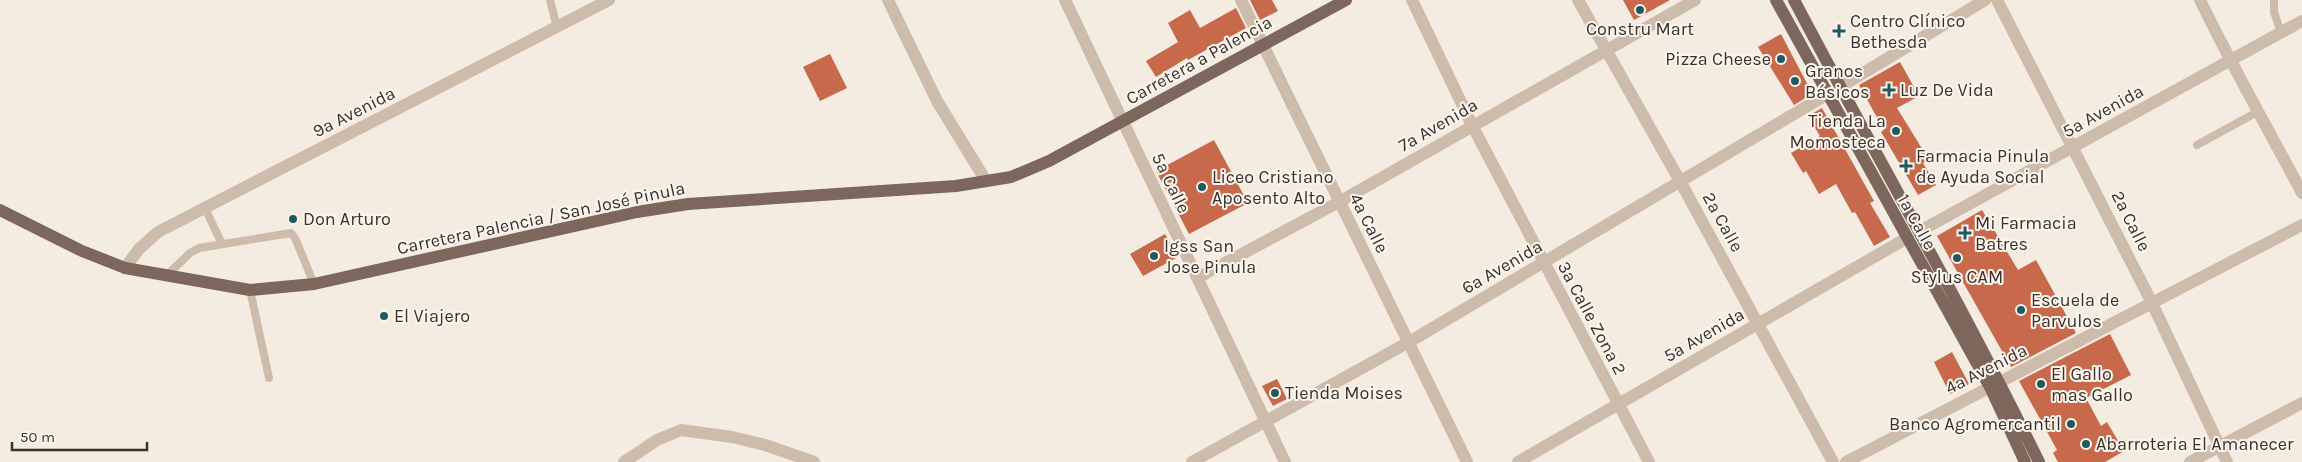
<svg xmlns="http://www.w3.org/2000/svg" width="2302" height="462" viewBox="0 0 2302 462" font-family="Karla,sans-serif">
<style>
.building{fill:#c8694b}
.lines{fill:none;stroke-linecap:round;stroke-linejoin:round}
.service{stroke:#cdbbac;stroke-width:8}
.minor{stroke:#cdbbac;stroke-width:12}
.primary{stroke:#7d675c;stroke-width:12}
.poi-dot{fill:#1f5a5e;stroke:#fbf5ee;stroke-width:2}
.labels{text-anchor:middle;stroke-width:4;stroke-linejoin:round;paint-order:stroke}
.poi-label{font-size:18px;fill:#3b302b;stroke:#fbf5ee;text-anchor:start}
.street-label{font-size:18px;fill:#3b302b;stroke:#fbf5ee}
</style>
<rect width="100%" height="100%" fill="#f4ebe1"/>
<path class="building" d="M 1250,0 L 1272,0 L 1278,11 L 1260,20 Z
M 1623,0 L 1670,0 L 1634,20 Z
M 1236,8 L 1246,28 L 1188,60 L 1187,58 L 1156,77 L 1146,61 L 1178,42 L 1168,23 L 1190,10 L 1200,28 Z
M 1781,34 L 1811,91 L 1810,95 L 1794,105 L 1758,47 Z
M 830,54 L 847,88 L 820,101 L 803,67 Z
M 1900,62 L 1919,96 L 1897,108 L 1929,160 L 1923,163 L 1936,185 L 1918,195 L 1881,132 L 1884,130 L 1859,85 Z
M 1822,108 L 1874,201 L 1870,203 L 1890,237 L 1874,246 L 1855,212 L 1852,213 L 1836,184 L 1819,194 L 1806,171 L 1803,173 L 1791,153 L 1820,136 L 1808,116 Z
M 1214,140 L 1248,203 L 1189,234 L 1156,171 Z
M 1982,210 L 2018,270 L 2036,260 L 2076,333 L 2011,367 L 1937,236 Z
M 1165,234 L 1178,257 L 1143,276 L 1130,254 Z
M 2110,334 L 2131,375 L 2086,398 L 2101,426 L 2107,422 L 2124,451 L 2105,462 L 2058,462 L 2053,453 L 2057,450 L 2019,381 Z
M 1952,352 L 1969,384 L 1950,394 L 1934,362 Z
M 1277,379 L 1287,399 L 1273,406 L 1262,386 Z"/>
<g class="lines">
<path class="service" d="M 550,0 L 557,27
M 2274,0 L 2274,12 L 2281,33
M 2197,145 L 2259,111
M 205,208 L 222,244
M 166,276 L 190,253 L 199,248 L 291,233 L 295,238 L 314,284
M 250,290 L 269,378"/>
<path class="minor" d="M 888,0 L 937,101 L 986,181
M 1065,0 L 1285,462
M 1241,0 L 1467,462
M 1412,0 L 1472,125 L 1649,462
M 1578,0 L 1680,181 L 1833,462
M 1997,0 L 2152,303 L 2227,462
M 2200,0 C 2232,66 2268,129 2302,193
M 1840,87 L 1985,0
M 1920,231 L 2302,21
M 125,268 L 139,249 L 158,232 L 609,0
M 1197,278 L 1339,202 L 1695,0
M 624,462 L 657,440 L 681,430 L 732,437 L 765,445 L 814,462
M 1192,462 L 1409,342 L 1826,95
M 1518,462 L 1907,238
M 1846,462 L 2302,225
M 2190,462 L 2302,403"/>
<path class="primary" d="M 1776,0 L 1990,387 L 2025,462
M 1794,0 C 1875,154 1962,305 2039,462
M 0,210 L 82,251 L 125,268 L 250,290 L 314,284 L 637,212 L 688,204 L 956,186 L 1011,177 L 1049,161 L 1346,0"/>
</g>
<g class="poi-dot">
<circle cx="1640" cy="10" r="5"/>
<path d="M1836.5 23.5h5v5h5v5h-5v5h-5v-5h-5v-5h5z"/>
<circle cx="1781" cy="59" r="5"/>
<circle cx="1795" cy="81" r="5"/>
<path d="M1886.5 82.5h5v5h5v5h-5v5h-5v-5h-5v-5h5z"/>
<circle cx="1896" cy="131" r="5"/>
<path d="M1903.5 158.5h5v5h5v5h-5v5h-5v-5h-5v-5h5z"/>
<circle cx="1202" cy="187" r="5"/>
<circle cx="293" cy="219" r="5"/>
<path d="M1962.5 225.5h5v5h5v5h-5v5h-5v-5h-5v-5h5z"/>
<circle cx="1154" cy="256" r="5"/>
<circle cx="1957" cy="258" r="5"/>
<circle cx="2021" cy="310" r="5"/>
<circle cx="384" cy="316" r="5"/>
<circle cx="2041" cy="384" r="5"/>
<circle cx="1275" cy="393" r="5"/>
<circle cx="2071" cy="424" r="5"/>
<circle cx="2086" cy="444" r="5"/>
</g>
<g class="labels">
<g class="poi-label">
<text x="1850" y="27">Centro Clínico<tspan x="1850" dy="21">Bethesda</tspan></text>
<text x="1640" y="35" text-anchor="middle">Constru Mart</text>
<text x="1771" y="65" text-anchor="end">Pizza Cheese</text>
<text x="1805" y="77">Granos<tspan x="1805" dy="21">Básicos</tspan></text>
<text x="1900" y="96">Luz De Vida</text>
<text x="1886" y="127" text-anchor="end">Tienda La<tspan x="1886" dy="21">Momosteca</tspan></text>
<text x="1916" y="162">Farmacia Pinula<tspan x="1916" dy="21">de Ayuda Social</tspan></text>
<text x="1212" y="183">Liceo Cristiano<tspan x="1212" dy="21">Aposento Alto</tspan></text>
<text x="303" y="225">Don Arturo</text>
<text x="1975" y="229">Mi Farmacia<tspan x="1975" dy="21">Batres</tspan></text>
<text x="1164" y="252">Igss San<tspan x="1164" dy="21">Jose Pinula</tspan></text>
<text x="1957" y="283" text-anchor="middle">Stylus CAM</text>
<text x="2031" y="306">Escuela de<tspan x="2031" dy="21">Parvulos</tspan></text>
<text x="394" y="322">El Viajero</text>
<text x="2051" y="380">El Gallo<tspan x="2051" dy="21">mas Gallo</tspan></text>
<text x="1285" y="399">Tienda Moises</text>
<text x="2061" y="430" text-anchor="end">Banco Agromercantil</text>
<text x="2096" y="450">Abarroteria El Amanecer</text>
</g>
<g class="street-label">
<text transform="translate(1199 60) rotate(-29)" y="6">Carretera a Palencia</text>
<text transform="translate(2103 111) rotate(-29)" y="6">5a Avenida</text>
<text transform="translate(354 112) rotate(-27)" y="6">9a Avenida</text>
<text transform="translate(1438 125) rotate(-30)" y="6">7a Avenida</text>
<text transform="translate(1171 183) rotate(64)" y="6">5a Calle</text>
<text transform="translate(541 218) rotate(-12)" y="6">Carretera Palencia / San José Pinula</text>
<text transform="translate(2131 221) rotate(63)" y="6">2a Calle</text>
<text transform="translate(1723 222) rotate(61)" y="6">2a Calle</text>
<text transform="translate(1917 222) rotate(61)" y="6">1a Calle</text>
<text transform="translate(1369 223) rotate(63)" y="6">4a Calle</text>
<text transform="translate(1502 267) rotate(-30)" y="6">6a Avenida</text>
<text transform="translate(1592 318) rotate(62)" y="6">3a Calle Zona 2</text>
<text transform="translate(1704 335) rotate(-30)" y="6">5a Avenida</text>
<text transform="translate(1986 369) rotate(-27)" y="6">4a Avenida</text>
</g>
</g>
<path d="M12 442v8h135v-8" fill="none" stroke="#3b302b" stroke-width="2.5"/>
<text x="20" y="442" font-size="15" fill="#3b302b" stroke="#fbf5ee" stroke-width="4" paint-order="stroke">50 m</text>
</svg>
